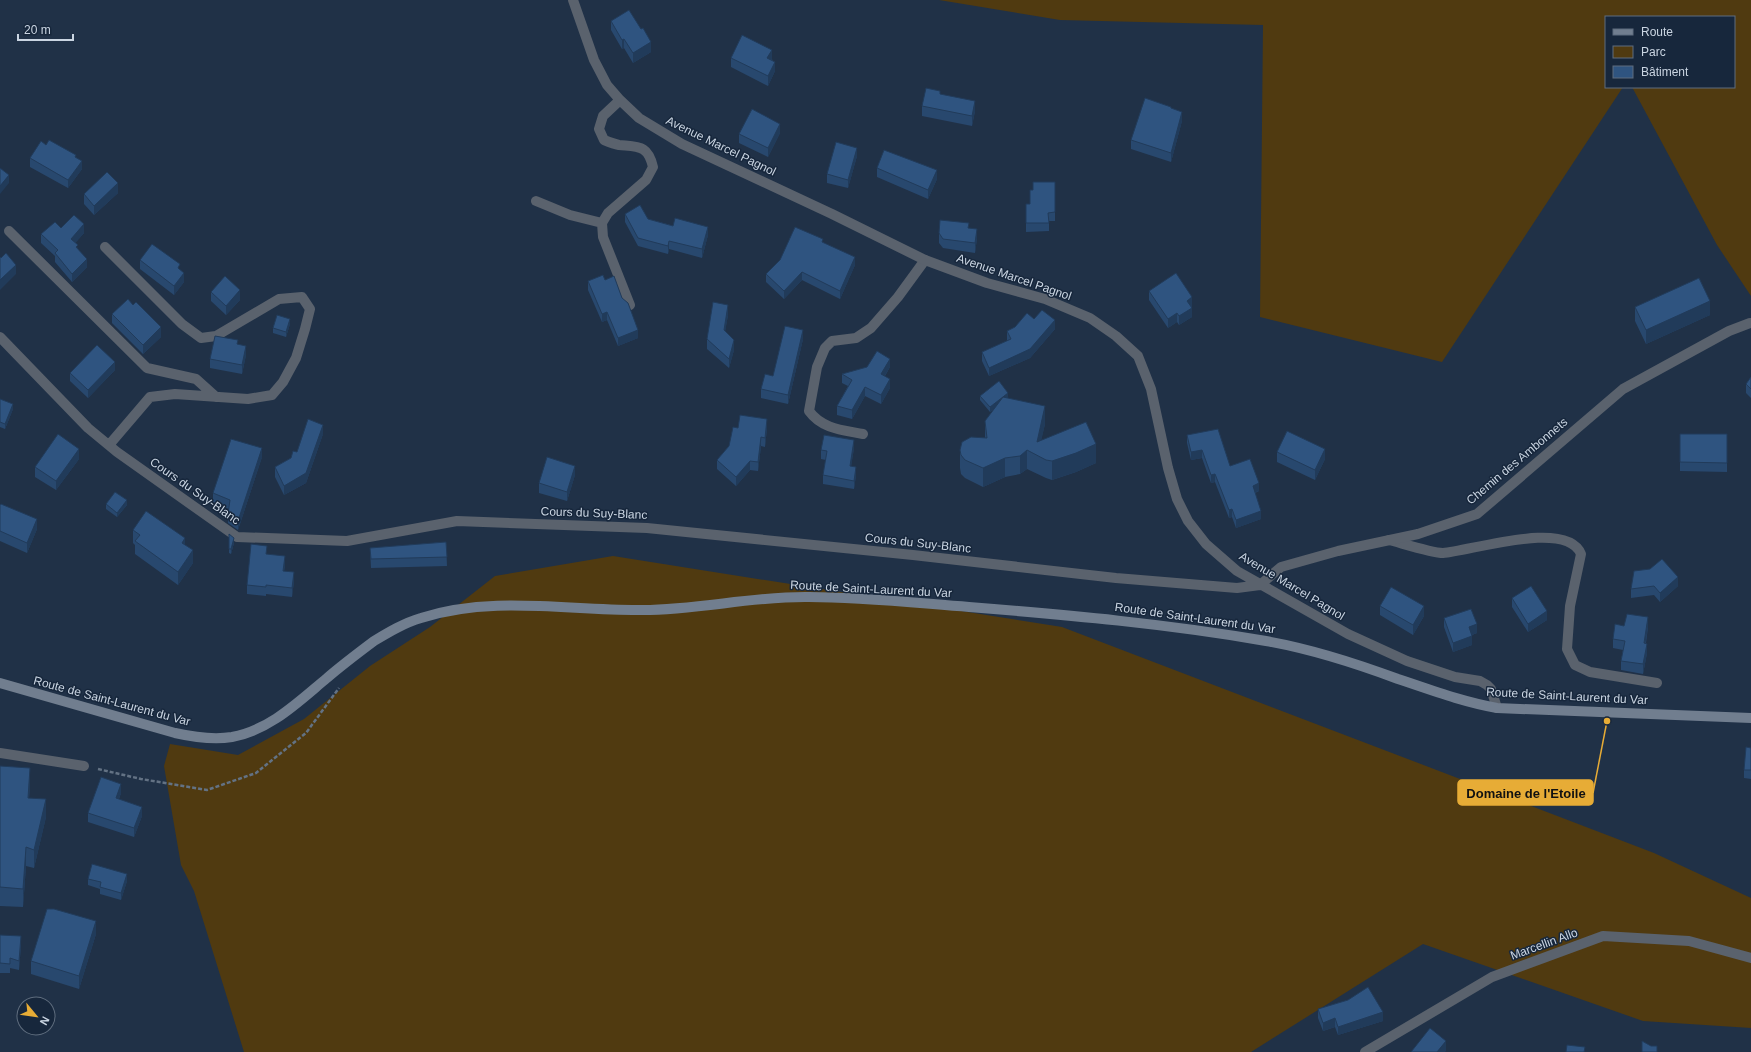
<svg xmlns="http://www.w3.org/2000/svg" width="1751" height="1052" viewBox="0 0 1751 1052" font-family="Arial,sans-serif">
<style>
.green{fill:#503a10}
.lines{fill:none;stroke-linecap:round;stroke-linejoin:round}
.path{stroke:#637284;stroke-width:2.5;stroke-dasharray:4 2;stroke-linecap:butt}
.lane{stroke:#5a626d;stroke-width:10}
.street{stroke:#5a626d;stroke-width:10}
.secondary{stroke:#717e8f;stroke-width:10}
.wall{fill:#28486e}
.shaded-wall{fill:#213b5a}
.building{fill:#2f5480;stroke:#213b5a}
.labels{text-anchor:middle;stroke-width:3;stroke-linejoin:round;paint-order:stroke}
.street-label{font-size:12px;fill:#cad5e2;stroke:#17273c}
.leader{fill:none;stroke:#e7ac36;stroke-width:1.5}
.callout-dot{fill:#e7ac36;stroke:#17273c;stroke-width:1.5}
.callout{fill:#e7ac36;stroke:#e7ac36;stroke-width:1.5}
.callout-label{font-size:13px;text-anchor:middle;font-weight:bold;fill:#111}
</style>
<rect width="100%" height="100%" fill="#203147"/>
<path class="green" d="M 939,0 L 1751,0 L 1751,296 L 1717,245 L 1632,87 L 1734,87 L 1734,17 L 1606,17 L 1606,87 L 1623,87 L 1442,362 L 1260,317 L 1263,25 L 1060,20 Z
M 613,556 L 1062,627 L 1654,853 L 1751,898 L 1751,1028 L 1643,1021 L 1423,944 L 1251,1052 L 244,1052 L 194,891 L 181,865 L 164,766 L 170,744 L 238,755 L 304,719 L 370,666 L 430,627 L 495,576 Z"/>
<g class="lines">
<path class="path" d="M 98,769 L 141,779 L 207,790 L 256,773 L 306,733 L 339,688"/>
<path class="lane" d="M 863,434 C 843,430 822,429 809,411 L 817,367 L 825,348 L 832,341 L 856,338 L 871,328 L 898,297 L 925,260
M 1389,540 C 1401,543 1432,553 1443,553 C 1471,551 1567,519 1581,554 L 1570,606 L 1567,649 L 1575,665 L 1590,672 L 1657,683"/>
<path class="street" d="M 573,0 L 594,60 L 607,85 L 620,100 L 639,118 L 682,144 L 832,214 L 925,260 L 987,283 L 1045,299 L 1090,318 L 1116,336 L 1138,356 L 1151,389 L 1168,468 L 1177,499 L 1188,521 L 1206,544 L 1237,571 L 1348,634 L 1407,661 L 1455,677 L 1480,681 L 1487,685 L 1491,689 L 1497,708
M 620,100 L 603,116 L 599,129 L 604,140 C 609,142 614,144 619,145 C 639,147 648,145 653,167 L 646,180 L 608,213 L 602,223 L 603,237 L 630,305
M 536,201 L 570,215 L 602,223
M 9,231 L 147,368 L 196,379 L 216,397
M 105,247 L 182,324 L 201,338 L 216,336 L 279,299 L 302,297 L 310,309 L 305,329 L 296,358 L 283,382 L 272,395 L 248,399 L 175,394 L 150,397 L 109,445
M 0,337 L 88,428 L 117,452 L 237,537 L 347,541 L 457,521 L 647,528 L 913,555 L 1116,578 L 1237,588 L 1260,585 L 1281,567 L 1338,551 L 1418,534 L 1477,514 L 1623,389 L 1729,331 L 1750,323
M 0,753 L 84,766
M 1365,1052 L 1492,977 L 1603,936 L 1689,941 L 1751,958"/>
<path class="secondary" d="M 0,683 L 175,733 C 193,737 213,740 232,737 C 270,730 298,702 327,678 C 342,665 358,653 374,641 C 389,632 404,623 421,618 C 493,595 569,611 643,610 C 699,610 753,596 809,597 C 862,597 916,603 969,607 C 1069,615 1168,624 1266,641 C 1312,649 1355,663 1398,679 C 1431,690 1463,702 1497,708 L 1751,718"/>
</g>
<path class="wall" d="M 611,21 L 651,52 L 633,63 L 624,48 L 622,49 L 611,30 Z
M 731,58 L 772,59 L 775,71 L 768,86 L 731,67 Z
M 940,94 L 975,111 L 972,126 L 922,116 L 922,106 Z
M 1171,109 L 1182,121 L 1171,162 L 1131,149 L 1131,140 Z
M 780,133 L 768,157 L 739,143 L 739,134 Z
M 46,145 L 76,158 L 82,169 L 68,188 L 30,167 L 30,158 Z
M 857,156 L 848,188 L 827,183 L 827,174 Z
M 877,168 L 937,179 L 928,199 L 877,177 Z
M 1055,182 L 1055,221 L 1049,221 L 1049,231 L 1026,232 L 1026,204 L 1030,204 L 1033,190 Z
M 118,193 L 94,215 L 84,204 L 84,194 Z
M 625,214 L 648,219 L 708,235 L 702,258 L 669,249 L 668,254 L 638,246 L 625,222 Z
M 61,228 L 84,233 L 75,243 L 87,267 L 72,282 L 55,262 L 55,256 L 41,243 L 41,234 Z
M 939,233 L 977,238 L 975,253 L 943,248 L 939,243 Z
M 823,242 L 855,265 L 840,299 L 802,280 L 784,299 L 766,282 L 766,274 Z
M 140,260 L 180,270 L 184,282 L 174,295 L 140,269 Z
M 605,280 L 638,338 L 618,346 L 607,320 L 602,322 L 588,290 L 588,281 Z
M 1149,291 L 1192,306 L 1191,307 L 1192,317 L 1179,325 L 1177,322 L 1168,328 L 1149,300 Z
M 211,292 L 240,300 L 226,315 L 211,301 Z
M 1635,307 L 1710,315 L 1646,344 L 1635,321 Z
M 112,314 L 161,337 L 143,354 L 112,323 Z
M 728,315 L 725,331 L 734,350 L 729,368 L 707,349 L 707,339 Z
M 1034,319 L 1055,329 L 1030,358 L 989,376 L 982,361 L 982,352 L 1007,341 L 1007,331 Z
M 290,324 L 286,337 L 273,333 L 273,328 Z
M 803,339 L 788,404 L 761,398 L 761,389 L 773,376 Z
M 238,345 L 246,355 L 242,374 L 210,368 L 210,359 Z
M 890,367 L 885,376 L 890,388 L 881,404 L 865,396 L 852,419 L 837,415 L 837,406 L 848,386 L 842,383 L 842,374 Z
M 115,370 L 88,398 L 70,381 L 70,373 Z
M 1751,377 L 1751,398 L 1746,393 L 1746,384 Z
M 980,396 L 1008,398 L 1045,424 L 1041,440 L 1096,463 L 1076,472 L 1052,480 L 1046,478 L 1027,469 L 1020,474 L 1005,477 L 983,487 L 965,478 L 961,474 L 960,468 L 960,450 L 985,438 L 985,421 L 996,408 L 990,412 L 980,400 Z
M 0,399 L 13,409 L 5,429 L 0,427 Z
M 738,428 L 767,428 L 765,447 L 761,446 L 758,471 L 750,470 L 736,486 L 717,469 L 717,460 L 729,446 Z
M 323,434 L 306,483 L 284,495 L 275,477 L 275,467 L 291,458 L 297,452 Z
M 1680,434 L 1727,434 L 1727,472 L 1680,471 Z
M 1187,435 L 1230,466 L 1259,491 L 1255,493 L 1261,519 L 1236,528 L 1232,517 L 1229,518 L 1215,482 L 1211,483 L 1202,458 L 1191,460 L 1187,443 Z
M 854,448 L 851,466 L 856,475 L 854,489 L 823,484 L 823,475 L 826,460 L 821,459 L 821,450 Z
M 1277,452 L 1325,459 L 1315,480 L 1277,462 Z
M 262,457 L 238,530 L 228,523 L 228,514 L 229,509 L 213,502 L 213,493 Z
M 79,459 L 56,490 L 35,477 L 35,467 Z
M 575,475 L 567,501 L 539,493 L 539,483 Z
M 106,504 L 127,505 L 117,517 L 106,509 Z
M 0,505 L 37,529 L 27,553 L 0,541 Z
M 133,530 L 185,545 L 193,563 L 178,585 L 135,554 L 135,545 L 133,543 Z
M 229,534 L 234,543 L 231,554 L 229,553 Z
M 446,542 L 447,566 L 371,568 L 370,548 Z
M 267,554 L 285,565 L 284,571 L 294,581 L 292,597 L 266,594 L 266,596 L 247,594 L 247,585 Z
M 1650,569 L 1678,586 L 1660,602 L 1654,595 L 1631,598 L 1631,589 Z
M 1512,598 L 1547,620 L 1528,632 L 1512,607 Z
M 1380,606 L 1424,616 L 1413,635 L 1380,615 Z
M 1444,618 L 1477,633 L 1472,635 L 1472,645 L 1453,652 L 1444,627 Z
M 1624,626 L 1648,627 L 1646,643 L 1647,653 L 1643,674 L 1621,670 L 1621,661 L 1623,650 L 1613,648 L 1613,639 Z
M 1751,748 L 1751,779 L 1744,778 L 1744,770 Z
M 0,766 L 30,786 L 29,798 L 46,817 L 34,868 L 26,866 L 23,907 L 0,906 Z
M 121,793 L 119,799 L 142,816 L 134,837 L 88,822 L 88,813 Z
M 88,879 L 127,881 L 121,900 L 100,894 L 100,889 L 88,885 Z
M 96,934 L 79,989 L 31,974 L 31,961 Z
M 0,935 L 21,945 L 19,970 L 10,968 L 10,973 L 0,973 Z
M 1348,1000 L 1383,1021 L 1338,1035 L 1335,1027 L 1323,1031 L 1318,1018 L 1318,1009 Z"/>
<path class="shaded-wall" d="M 624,39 L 624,48 L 622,49 L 622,40 Z
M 651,42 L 651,52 L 633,63 L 633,53 Z
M 772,50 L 772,59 L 767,68 L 767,58 Z
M 775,62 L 775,71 L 768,86 L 768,76 Z
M 975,101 L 975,111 L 972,126 L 972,116 Z
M 1182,112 L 1182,121 L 1171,162 L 1171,153 Z
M 780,124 L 780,133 L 768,157 L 768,148 Z
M 857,148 L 857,156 L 848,188 L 848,180 Z
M 82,161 L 82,169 L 68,188 L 68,180 Z
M 937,170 L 937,179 L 928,199 L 928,190 Z
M 9,175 L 9,183 L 0,194 L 0,186 Z
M 118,183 L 118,193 L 94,215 L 94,206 Z
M 84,224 L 84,233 L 71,248 L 71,239 Z
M 708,227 L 708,235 L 702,258 L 702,249 Z
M 977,229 L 977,238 L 975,253 L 975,243 Z
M 669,241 L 669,249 L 668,254 L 668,246 Z
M 855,257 L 855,265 L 840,299 L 840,291 Z
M 87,259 L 87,267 L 72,282 L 72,274 Z
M 16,265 L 16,274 L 0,290 L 0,280 Z
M 802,272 L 802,280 L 784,299 L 784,291 Z
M 184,273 L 184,282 L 174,295 L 174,286 Z
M 240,290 L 240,300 L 226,315 L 226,306 Z
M 1192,297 L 1192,306 L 1187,310 L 1187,301 Z
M 1710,301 L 1710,315 L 1646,344 L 1646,330 Z
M 728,305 L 728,315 L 724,339 L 724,330 Z
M 1192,308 L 1192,317 L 1179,325 L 1179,316 Z
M 607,312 L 607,320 L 602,322 L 602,314 Z
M 1177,313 L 1177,322 L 1168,328 L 1168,319 Z
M 290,319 L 290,324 L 286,337 L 286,332 Z
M 1055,320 L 1055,329 L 1030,358 L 989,376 L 989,368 Z
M 161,327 L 161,337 L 143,354 L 143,345 Z
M 638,330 L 638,338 L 618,346 L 618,338 Z
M 803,330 L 803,339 L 788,404 L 788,395 Z
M 734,340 L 734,350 L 729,368 L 729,359 Z
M 246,346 L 246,355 L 242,374 L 242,365 Z
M 890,359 L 890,367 L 881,382 L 881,374 Z
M 115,362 L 115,370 L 88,398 L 88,390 Z
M 890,379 L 890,388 L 881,404 L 881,395 Z
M 865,387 L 865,396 L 852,419 L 852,410 Z
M 1008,393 L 1008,398 L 990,412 L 990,407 Z
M 13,404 L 13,409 L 5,429 L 5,424 Z
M 1045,406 L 1045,424 L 1038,455 L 1037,442 Z
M 767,419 L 767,428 L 765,447 L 765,438 Z
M 323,425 L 323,434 L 306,483 L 284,495 L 284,486 Z
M 761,437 L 761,446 L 758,471 L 758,462 Z
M 854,440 L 854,448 L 850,474 L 850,466 Z
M 1096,444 L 1096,463 L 1076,472 L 1052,480 L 1052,461 Z
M 262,448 L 262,457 L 238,530 L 238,521 Z
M 79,449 L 79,459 L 56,490 L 56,481 Z
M 1325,449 L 1325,459 L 1315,480 L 1315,470 Z
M 1027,450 L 1027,469 L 1020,474 L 1020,456 Z
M 1202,450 L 1202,458 L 1191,460 L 1191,452 Z
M 1005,458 L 1005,477 L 983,487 L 983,468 Z
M 750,461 L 750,470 L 736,486 L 736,477 Z
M 575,466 L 575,475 L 567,501 L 567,492 Z
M 856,467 L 856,475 L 854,489 L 854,481 Z
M 1215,474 L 1215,482 L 1211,483 L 1211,475 Z
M 1259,483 L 1259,491 L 1253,493 L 1253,486 Z
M 127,500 L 127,505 L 117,517 L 117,513 Z
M 1232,509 L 1232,517 L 1229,518 L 1229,510 Z
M 1261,511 L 1261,519 L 1236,528 L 1236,520 Z
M 37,519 L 37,529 L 27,553 L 27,543 Z
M 185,538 L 185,551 L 182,543 Z
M 234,538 L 234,543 L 231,554 L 231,549 Z
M 193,550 L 193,563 L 178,585 L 178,572 Z
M 285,556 L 285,565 L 283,580 L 283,571 Z
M 294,572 L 294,581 L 292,597 L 292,588 Z
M 1678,577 L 1678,586 L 1660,602 L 1660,593 Z
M 1424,606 L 1424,616 L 1413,635 L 1413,625 Z
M 1547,611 L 1547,620 L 1528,632 L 1528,624 Z
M 1648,617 L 1648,627 L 1644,652 L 1644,643 Z
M 1477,624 L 1477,633 L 1469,636 L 1469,627 Z
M 1472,636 L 1472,645 L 1453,652 L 1453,643 Z
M 1647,644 L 1647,653 L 1643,674 L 1643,664 Z
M 30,768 L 30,786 L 28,816 L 28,798 Z
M 121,784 L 121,793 L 116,807 L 116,798 Z
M 46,799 L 46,817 L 34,868 L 34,850 Z
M 142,807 L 142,816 L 134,837 L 134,828 Z
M 26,847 L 26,866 L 23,907 L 23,889 Z
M 127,874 L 127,881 L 121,900 L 121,893 Z
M 96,921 L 96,934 L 79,989 L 79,976 Z
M 21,936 L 21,945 L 19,970 L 19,961 Z
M 1383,1012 L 1383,1021 L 1338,1035 L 1338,1027 Z
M 1335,1018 L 1335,1027 L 1323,1031 L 1323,1023 Z
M 1446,1041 L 1446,1051 L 1445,1052 L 1437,1052 Z"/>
<path class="building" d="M 629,10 L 641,29 L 643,28 L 651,42 L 633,53 L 624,39 L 622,40 L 611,21 Z
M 742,35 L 772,50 L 767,58 L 775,62 L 768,76 L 731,58 Z
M 926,88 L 940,91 L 940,94 L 975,101 L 972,116 L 922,106 Z
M 1145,98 L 1171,107 L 1171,108 L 1182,112 L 1171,153 L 1131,140 Z
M 752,109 L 780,124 L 768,148 L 739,134 Z
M 49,140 L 76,155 L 75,157 L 82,161 L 68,180 L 30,158 L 41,141 L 46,145 Z
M 836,142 L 857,148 L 848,180 L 827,174 Z
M 884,150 L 937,170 L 928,190 L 877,168 Z
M 0,168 L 9,175 L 0,186 Z
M 107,172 L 118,183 L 94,206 L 84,194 Z
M 1033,182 L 1055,182 L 1055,212 L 1048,213 L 1049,223 L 1026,223 L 1026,204 L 1030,204 L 1030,190 L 1033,190 Z
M 640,205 L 648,219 L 673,226 L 675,218 L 708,227 L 702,249 L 669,241 L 668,246 L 638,238 L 625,214 Z
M 74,215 L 84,224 L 71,239 L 78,245 L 76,247 L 87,259 L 72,274 L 55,253 L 58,250 L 41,234 L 55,222 L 61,228 Z
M 940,220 L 969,223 L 968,228 L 977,229 L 975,243 L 943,239 L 939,233 Z
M 795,227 L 823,239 L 822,242 L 855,257 L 840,291 L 802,272 L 784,291 L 766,274 L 780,260 Z
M 152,244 L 180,264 L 178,268 L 184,273 L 174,286 L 140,260 Z
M 6,253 L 16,265 L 0,280 L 0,257 L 1,258 Z
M 1176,273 L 1192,297 L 1187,301 L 1192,308 L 1179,316 L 1177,313 L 1168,319 L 1149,291 Z
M 603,275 L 605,280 L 614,276 L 622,298 L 628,303 L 638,330 L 618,338 L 607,312 L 602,314 L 588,281 Z
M 225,276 L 240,290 L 226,306 L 211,292 Z
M 1699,278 L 1710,301 L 1646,330 L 1635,307 Z
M 128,299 L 133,305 L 136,302 L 161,327 L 143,345 L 112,314 Z
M 713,302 L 728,305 L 724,330 L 734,340 L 729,359 L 707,339 Z
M 1042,310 L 1055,320 L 1030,349 L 989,368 L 982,352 L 1011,339 L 1007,331 L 1015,327 L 1027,313 L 1034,319 Z
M 277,315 L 290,319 L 286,332 L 273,328 Z
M 785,326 L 803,330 L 788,395 L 761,389 L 765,374 L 773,376 Z
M 215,336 L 238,340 L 237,344 L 246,346 L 242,365 L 210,359 Z
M 97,345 L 115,362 L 88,390 L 70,373 Z
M 877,351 L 890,359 L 881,374 L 890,379 L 881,395 L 865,387 L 852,410 L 837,406 L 852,380 L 842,374 L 867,367 Z
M 1751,377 L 1751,389 L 1746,384 Z
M 999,381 L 1008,393 L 990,407 L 980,396 Z
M 1003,397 L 1045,406 L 1037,442 L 1086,422 L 1096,444 L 1076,453 L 1052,461 L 1046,460 L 1027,450 L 1020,456 L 1005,458 L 983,468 L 965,460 L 961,455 L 960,450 L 962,442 L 971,437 L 987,438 L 985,421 Z
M 0,399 L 13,404 L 5,424 L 0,422 Z
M 740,415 L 767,419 L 765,438 L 761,437 L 758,462 L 750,461 L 736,477 L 717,460 L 729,446 L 733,427 L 738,428 Z
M 308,419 L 323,425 L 306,473 L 284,486 L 275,467 L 291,458 L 293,451 L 297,452 Z
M 1218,429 L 1230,466 L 1250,459 L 1259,483 L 1253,486 L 1261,511 L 1236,520 L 1232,509 L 1229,510 L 1215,474 L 1211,475 L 1202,450 L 1191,452 L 1187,435 Z
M 1287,431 L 1325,449 L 1315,470 L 1277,452 Z
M 58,434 L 79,449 L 56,481 L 35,467 Z
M 1680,434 L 1727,434 L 1727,463 L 1680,462 Z
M 824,435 L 854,440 L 850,466 L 856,467 L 854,481 L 823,475 L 827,451 L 821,450 Z
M 231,439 L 262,448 L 238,521 L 228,514 L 230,500 L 213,493 Z
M 547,457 L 575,466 L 567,492 L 539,483 Z
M 115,492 L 127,500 L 117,513 L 106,504 Z
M 1,504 L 37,519 L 27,543 L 0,531 L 0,505 Z
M 146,511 L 185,538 L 182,543 L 193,550 L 178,572 L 135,541 L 140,535 L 133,530 Z
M 229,534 L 234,538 L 231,549 L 229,549 Z
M 446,542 L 447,557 L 371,559 L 370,548 Z
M 251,544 L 267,546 L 266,554 L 285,556 L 283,571 L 294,572 L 292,588 L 266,585 L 266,587 L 247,585 Z
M 1662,559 L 1678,577 L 1660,593 L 1654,586 L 1631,589 L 1634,571 L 1650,569 Z
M 1531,586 L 1547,611 L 1528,624 L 1512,598 Z
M 1391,587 L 1424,606 L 1413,625 L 1380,606 Z
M 1471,609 L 1477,624 L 1469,627 L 1472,636 L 1453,643 L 1444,618 Z
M 1627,614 L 1648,617 L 1644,643 L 1647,644 L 1643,664 L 1621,661 L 1625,641 L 1613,639 L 1615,624 L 1624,626 Z
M 1746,747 L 1751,748 L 1751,770 L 1744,770 Z
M 0,766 L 30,768 L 28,798 L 46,799 L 34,850 L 26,847 L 23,889 L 0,887 Z
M 101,777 L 121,784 L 116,798 L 142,807 L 134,828 L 88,813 Z
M 92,864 L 127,874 L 121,893 L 100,887 L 101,882 L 88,879 Z
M 47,909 L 54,909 L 96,921 L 79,976 L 31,961 Z
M 0,935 L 21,936 L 19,961 L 10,958 L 10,964 L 0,963 Z
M 1368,987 L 1383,1012 L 1338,1027 L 1335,1018 L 1323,1023 L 1318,1009 L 1348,1000 Z
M 1430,1028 L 1446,1041 L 1437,1052 L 1411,1052 Z
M 1642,1041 L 1651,1046 L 1657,1046 L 1657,1052 L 1642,1052 Z
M 1567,1045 L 1585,1047 L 1584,1052 L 1566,1052 Z"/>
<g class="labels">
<g class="street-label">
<text transform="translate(721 146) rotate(26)" y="4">Avenue Marcel Pagnol</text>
<text transform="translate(1014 277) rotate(19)" y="4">Avenue Marcel Pagnol</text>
<text transform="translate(1517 461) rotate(-40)" y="4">Chemin des Ambonnets</text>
<text transform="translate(195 491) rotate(35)" y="4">Cours du Suy-Blanc</text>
<text transform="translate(594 513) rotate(2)" y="4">Cours du Suy-Blanc</text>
<text transform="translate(918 543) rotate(6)" y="4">Cours du Suy-Blanc</text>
<text transform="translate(1292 586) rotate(31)" y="4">Avenue Marcel Pagnol</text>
<text transform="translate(871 589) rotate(3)" y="4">Route de Saint-Laurent du Var</text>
<text transform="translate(1195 618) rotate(8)" y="4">Route de Saint-Laurent du Var</text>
<text transform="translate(1567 696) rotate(3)" y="4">Route de Saint-Laurent du Var</text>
<text transform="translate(112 701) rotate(15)" y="4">Route de Saint-Laurent du Var</text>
<text transform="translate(1544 944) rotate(-20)" y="4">Marcellin Allo</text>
</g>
</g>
<path class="leader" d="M1607 721L1593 793"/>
<circle class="callout-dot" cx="1607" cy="721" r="4"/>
<rect class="callout" x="1458" y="780" width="135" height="25" rx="4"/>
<g class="callout-label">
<text x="1526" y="798">Domaine de l'Etoile</text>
</g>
<rect x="1605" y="16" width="130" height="72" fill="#17273c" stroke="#5f6d7e"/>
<rect x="1613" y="29" width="20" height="6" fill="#717e8f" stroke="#5f6d7e"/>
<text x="1641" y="36" font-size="12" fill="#cad5e2">Route</text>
<rect x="1613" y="46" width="20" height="12" fill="#503a10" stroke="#5f6d7e"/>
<text x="1641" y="56" font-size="12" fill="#cad5e2">Parc</text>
<rect x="1613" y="66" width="20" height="12" fill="#2f5480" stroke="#5f6d7e"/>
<text x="1641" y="76" font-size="12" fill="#cad5e2">Bâtiment</text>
<g transform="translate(36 1016) rotate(119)"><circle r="19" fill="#17273c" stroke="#5f6d7e"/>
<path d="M0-3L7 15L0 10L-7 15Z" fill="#e7ac36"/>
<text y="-6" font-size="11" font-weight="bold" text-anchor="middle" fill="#cad5e2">N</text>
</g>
<path d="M18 34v6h55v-6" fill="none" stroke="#cad5e2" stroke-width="2"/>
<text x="24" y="34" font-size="12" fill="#cad5e2" stroke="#17273c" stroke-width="3" paint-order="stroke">20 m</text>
</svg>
